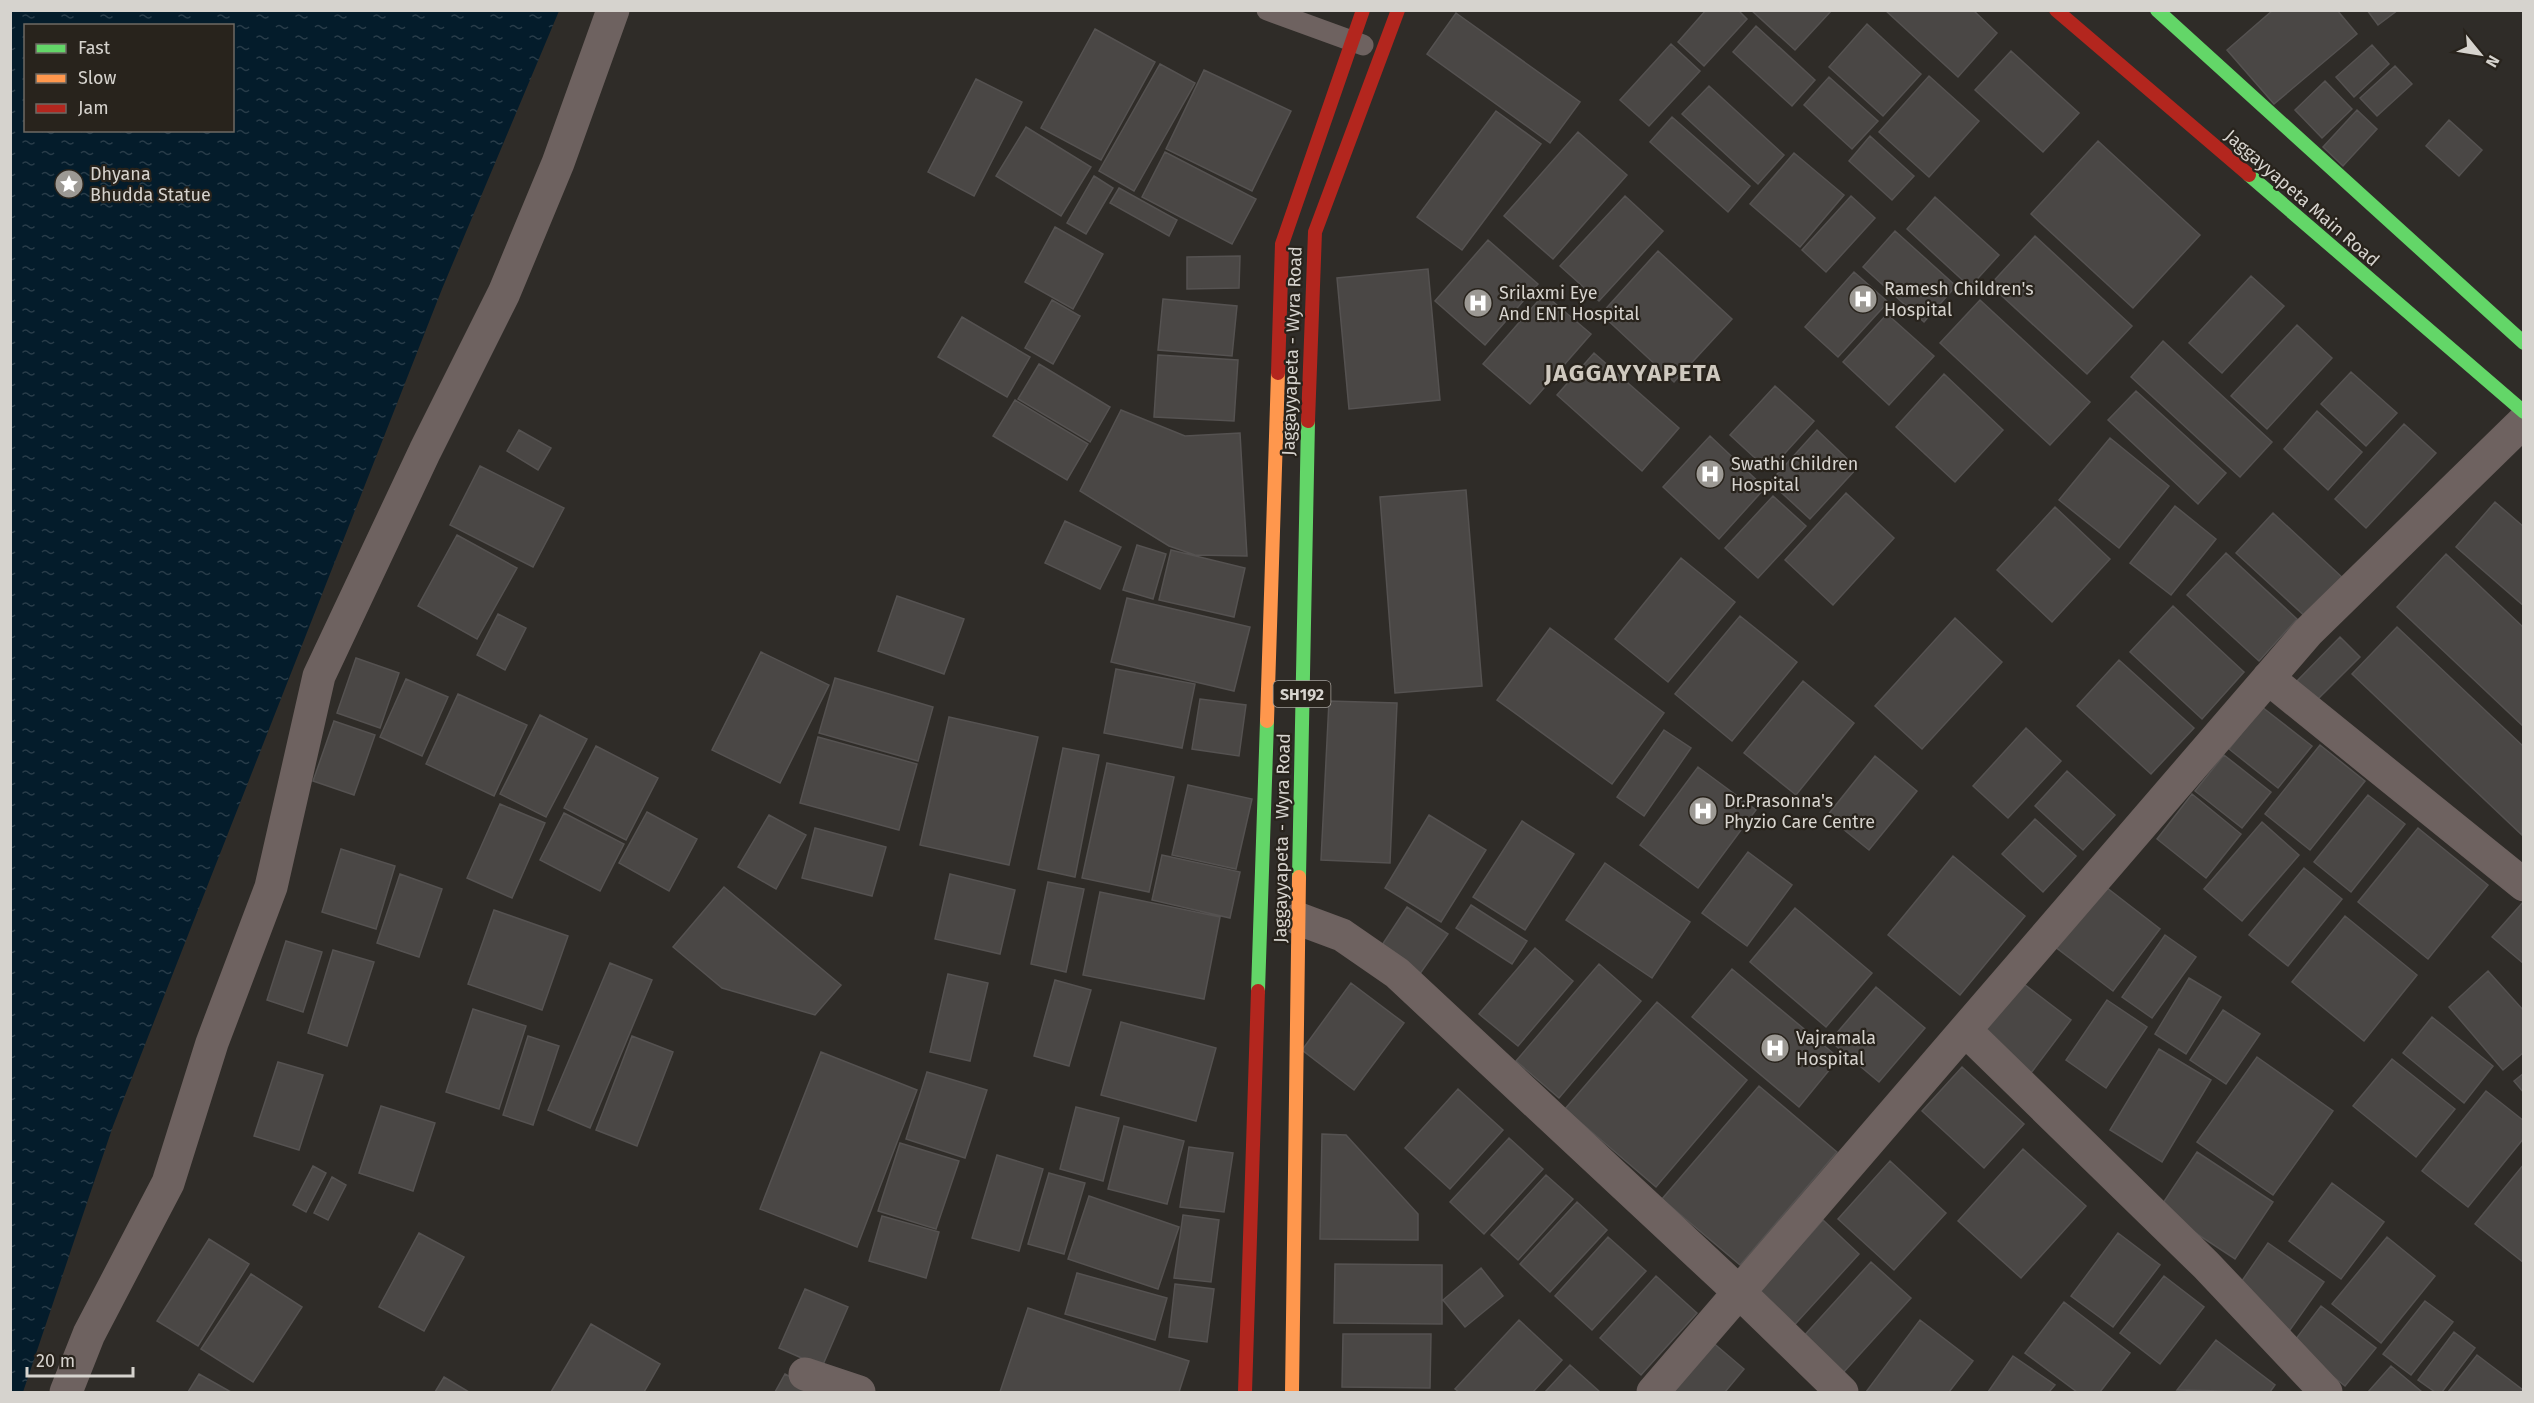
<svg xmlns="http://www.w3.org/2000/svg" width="2534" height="1403" viewBox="0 0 2534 1403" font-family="'Fira Sans',sans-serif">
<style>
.water{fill:url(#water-ripples);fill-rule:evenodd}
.building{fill:#4a4745;stroke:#555251;stroke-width:1.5}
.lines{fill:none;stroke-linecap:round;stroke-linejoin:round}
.lane{stroke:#6e6260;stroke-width:21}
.street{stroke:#6e6260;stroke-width:33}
.fast{stroke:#63d668;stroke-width:14}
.slow{stroke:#ff974d;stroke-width:14}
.jam{stroke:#b3261e;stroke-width:14}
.labels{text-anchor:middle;stroke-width:4.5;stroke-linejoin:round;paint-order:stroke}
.shield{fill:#28231c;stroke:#a29e99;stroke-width:1.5}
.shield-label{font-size:16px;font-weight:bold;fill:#d6d3ce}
.poi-label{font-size:18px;fill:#d6d3ce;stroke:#28231c;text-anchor:start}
.street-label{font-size:18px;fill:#d6d3ce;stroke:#28231c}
.district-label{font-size:24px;font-weight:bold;letter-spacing:1.5px;fill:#cfc9bf;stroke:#28231c}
</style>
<defs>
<pattern id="water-ripples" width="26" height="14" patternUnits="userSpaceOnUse" patternTransform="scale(1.5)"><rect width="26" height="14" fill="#041c2b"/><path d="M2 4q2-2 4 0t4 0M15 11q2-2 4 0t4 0" fill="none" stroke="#283c49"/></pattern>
</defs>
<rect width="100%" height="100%" fill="#2f2c28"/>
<path class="water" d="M 10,11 L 559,11 L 442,289 L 113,1126 L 23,1392 L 10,1392 ZM 26,26 L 232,26 L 232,130 L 26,130 Z"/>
<path class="building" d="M 1706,10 L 1738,10 L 1747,19 L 1704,66 L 1678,42 Z
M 1751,10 L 1832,10 L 1795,50 Z
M 1885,10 L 1973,10 L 1997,33 L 1958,77 Z
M 2273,10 L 2337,10 L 2357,34 L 2274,104 L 2227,50 Z
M 2367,10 L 2398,10 L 2378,25 Z
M 1456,13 L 1580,102 L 1550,143 L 1427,54 Z
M 1867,24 L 1921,74 L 1883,116 L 1829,67 Z
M 1756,26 L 1815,80 L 1792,106 L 1733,52 Z
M 1095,29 L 1155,62 L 1101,160 L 1041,128 Z
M 1671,44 L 1700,71 L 1649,126 L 1620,100 Z
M 2372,45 L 2389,64 L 2354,97 L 2336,77 Z
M 2011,51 L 2079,113 L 2043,152 L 1975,90 Z
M 1160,64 L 1195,83 L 1134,191 L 1099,171 Z
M 2395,66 L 2412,84 L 2377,116 L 2360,98 Z
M 1204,70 L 1291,111 L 1252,191 L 1166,149 Z
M 1929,76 L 1979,121 L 1929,177 L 1879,132 Z
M 1829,77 L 1878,121 L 1852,149 L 1804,105 Z
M 976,79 L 1022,102 L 974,196 L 928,172 Z
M 2325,81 L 2352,109 L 2322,138 L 2295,110 Z
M 1709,86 L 1784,155 L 1758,184 L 1682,114 Z
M 2357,110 L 2377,129 L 2343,166 L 2323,147 Z
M 1496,111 L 1541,144 L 1462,250 L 1417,217 Z
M 1672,117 L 1750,186 L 1728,212 L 1650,142 Z
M 2449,120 L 2482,150 L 2459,176 L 2426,146 Z
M 1026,127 L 1091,167 L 1061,216 L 996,176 Z
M 1578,132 L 1627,175 L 1553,259 L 1504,216 Z
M 1870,136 L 1914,176 L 1892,200 L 1849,161 Z
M 2098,141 L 2200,235 L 2133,308 L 2031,214 Z
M 1165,152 L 1256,199 L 1232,244 L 1142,197 Z
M 1794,153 L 1844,195 L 1800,247 L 1750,204 Z
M 1094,176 L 1113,188 L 1086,234 L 1067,223 Z
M 1119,188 L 1177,220 L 1169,236 L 1110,203 Z
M 1625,196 L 1663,231 L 1599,301 L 1560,266 Z
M 1851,196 L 1875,218 L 1826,272 L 1802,250 Z
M 1935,197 L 1999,255 L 1970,287 L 1907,229 Z
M 1055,227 L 1103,254 L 1073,309 L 1025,282 Z
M 1895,231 L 1956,286 L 1924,322 L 1863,267 Z
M 2035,236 L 2132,326 L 2087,374 L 1990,285 Z
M 1488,240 L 1538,284 L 1485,345 L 1435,301 Z
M 1658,251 L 1732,319 L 1674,382 L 1601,314 Z
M 1240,256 L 1239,288 L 1187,289 L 1187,257 Z
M 1428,269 L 1440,400 L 1349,409 L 1337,278 Z
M 1854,272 L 1888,302 L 1838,357 L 1805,327 Z
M 2251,276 L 2284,306 L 2222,373 L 2189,343 Z
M 1544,294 L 1591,334 L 1530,404 L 1483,364 Z
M 1163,299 L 1237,306 L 1232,356 L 1158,350 Z
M 1052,300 L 1080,316 L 1053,364 L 1025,348 Z
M 1980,300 L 2090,402 L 2050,445 L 1940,343 Z
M 1887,314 L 1934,356 L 1889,405 L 1843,362 Z
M 962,317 L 1030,357 L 1007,397 L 938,357 Z
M 2297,325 L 2332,358 L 2267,429 L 2231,396 Z
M 2163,341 L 2272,442 L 2240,477 L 2131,377 Z
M 1594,353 L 1679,428 L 1642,471 L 1557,395 Z
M 1158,355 L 1238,360 L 1234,421 L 1154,417 Z
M 1039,364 L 1110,407 L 1090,442 L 1018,399 Z
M 2351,372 L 2397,413 L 2366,446 L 2321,404 Z
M 1944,374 L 2003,430 L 1955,482 L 1896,427 Z
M 1775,386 L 1814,421 L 1769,471 L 1730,435 Z
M 2136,391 L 2226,473 L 2198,504 L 2108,420 Z
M 1015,400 L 1088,444 L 1067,480 L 993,436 Z
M 1121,410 L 1185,436 L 1240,433 L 1247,556 L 1195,555 L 1169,546 L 1080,491 Z
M 2317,411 L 2362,452 L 2328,490 L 2284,449 Z
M 2404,424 L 2436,453 L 2366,528 L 2335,499 Z
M 519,430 L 551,448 L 538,470 L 507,451 Z
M 1817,430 L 1857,468 L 1810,519 L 1770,482 Z
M 1710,436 L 1765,488 L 1719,539 L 1663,487 Z
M 2110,438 L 2169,486 L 2119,548 L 2059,500 Z
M 480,466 L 564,508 L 533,567 L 450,525 Z
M 1466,490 L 1482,686 L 1395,693 L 1380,497 Z
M 1846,493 L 1894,538 L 1833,605 L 1785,560 Z
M 1773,496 L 1806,526 L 1758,578 L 1725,548 Z
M 2495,502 L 2524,527 L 2524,606 L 2456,547 Z
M 2175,506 L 2216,539 L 2171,595 L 2130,563 Z
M 2055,507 L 2110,559 L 2052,622 L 1997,570 Z
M 2273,513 L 2345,580 L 2309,620 L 2236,553 Z
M 1065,521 L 1121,547 L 1100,589 L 1045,563 Z
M 457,535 L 517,568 L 477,639 L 418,606 Z
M 1137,545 L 1166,554 L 1153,599 L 1123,590 Z
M 1171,550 L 1245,568 L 1234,617 L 1159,600 Z
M 2226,553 L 2297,619 L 2259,661 L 2187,595 Z
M 2446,554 L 2524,628 L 2524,727 L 2397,607 Z
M 1681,558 L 1735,602 L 1668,682 L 1615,639 Z
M 897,596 L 964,619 L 944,674 L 878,651 Z
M 1127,598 L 1250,627 L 1234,691 L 1111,662 Z
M 2173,606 L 2244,672 L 2202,719 L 2130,652 Z
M 498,614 L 526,628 L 505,670 L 477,655 Z
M 1740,616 L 1797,662 L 1732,741 L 1675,694 Z
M 1955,618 L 2002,662 L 1922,749 L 1875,706 Z
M 2397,627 L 2524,747 L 2522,835 L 2352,674 Z
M 1550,628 L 1664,713 L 1612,784 L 1497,700 Z
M 2340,637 L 2360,657 L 2313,704 L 2294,684 Z
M 761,652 L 829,685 L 780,783 L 712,750 Z
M 356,658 L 399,673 L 380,728 L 337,713 Z
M 2119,660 L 2194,728 L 2151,774 L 2077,706 Z
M 1116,669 L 1195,684 L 1182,748 L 1104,733 Z
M 835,678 L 933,707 L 918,761 L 819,733 Z
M 406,679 L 448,697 L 422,756 L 380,737 Z
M 1803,681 L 1854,723 L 1796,795 L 1744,753 Z
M 458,694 L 527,725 L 494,796 L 426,764 Z
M 1200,699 L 1246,705 L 1239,756 L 1192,749 Z
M 1329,701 L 1397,703 L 1390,863 L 1321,860 Z
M 2262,707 L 2312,746 L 2278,788 L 2229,749 Z
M 540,715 L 587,739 L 546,817 L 500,794 Z
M 949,717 L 1038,737 L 1009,865 L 920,845 Z
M 334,721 L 375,735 L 354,795 L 313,781 Z
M 2026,728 L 2061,761 L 2008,818 L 1973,786 Z
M 1664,730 L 1691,748 L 1644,816 L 1617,797 Z
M 818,737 L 917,764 L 899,830 L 800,803 Z
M 2320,745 L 2365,781 L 2310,850 L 2265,814 Z
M 596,746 L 658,778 L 626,840 L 564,808 Z
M 1063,748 L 1099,755 L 1075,877 L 1038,869 Z
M 2224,755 L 2271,792 L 2242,828 L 2195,791 Z
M 1875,756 L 1917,791 L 1869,850 L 1827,816 Z
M 1107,763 L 1174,777 L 1149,892 L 1082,878 Z
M 1698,767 L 1756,810 L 1698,888 L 1640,845 Z
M 2067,771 L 2115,815 L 2083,850 L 2035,806 Z
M 1188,785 L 1252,799 L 1236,869 L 1172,855 Z
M 2192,794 L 2241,834 L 2206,878 L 2157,839 Z
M 2368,795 L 2405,824 L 2351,892 L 2314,862 Z
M 500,804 L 545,823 L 512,898 L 467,878 Z
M 647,812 L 697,839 L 669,891 L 619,863 Z
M 564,813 L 624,844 L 600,891 L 540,860 Z
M 769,815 L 806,835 L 776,889 L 738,867 Z
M 1429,815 L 1486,850 L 1441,922 L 1385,888 Z
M 2035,819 L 2076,856 L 2043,892 L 2002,854 Z
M 1522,821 L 1574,854 L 1525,930 L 1473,897 Z
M 2262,822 L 2299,855 L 2242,921 L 2204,889 Z
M 815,828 L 886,847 L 872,896 L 802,878 Z
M 2418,828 L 2488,885 L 2428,959 L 2358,902 Z
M 341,849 L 395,866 L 376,929 L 322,912 Z
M 1748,852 L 1792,885 L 1747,946 L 1702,913 Z
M 1162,855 L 1240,872 L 1230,918 L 1152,900 Z
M 1953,856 L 2025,916 L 1960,995 L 1888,935 Z
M 1605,863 L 1690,922 L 1652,978 L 1566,920 Z
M 2304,868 L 2342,899 L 2288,966 L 2249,935 Z
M 400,874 L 442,889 L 419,957 L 377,943 Z
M 950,874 L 1015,890 L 1000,954 L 935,939 Z
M 1048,882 L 1084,889 L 1066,972 L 1031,964 Z
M 2102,884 L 2160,929 L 2113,991 L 2054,946 Z
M 724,887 L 841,985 L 815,1015 L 722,988 L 673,947 Z
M 1100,892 L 1220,917 L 1204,999 L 1083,975 Z
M 2524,901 L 2524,964 L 2492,937 Z
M 1471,905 L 1527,941 L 1512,964 L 1456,928 Z
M 1407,907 L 1448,934 L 1417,978 L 1378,951 Z
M 1795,908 L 1872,973 L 1826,1027 L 1750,962 Z
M 494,910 L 568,936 L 542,1010 L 468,984 Z
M 2345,916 L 2417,975 L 2364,1041 L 2292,982 Z
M 2165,935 L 2196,957 L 2152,1018 L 2122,997 Z
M 286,941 L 322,952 L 303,1012 L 267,1000 Z
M 1535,948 L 1573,981 L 1518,1046 L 1479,1014 Z
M 333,950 L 374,962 L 347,1046 L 308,1033 Z
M 610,963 L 652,980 L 590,1128 L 548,1110 Z
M 1599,964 L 1641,1001 L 1559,1098 L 1516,1061 Z
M 1732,969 L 1839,1058 L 1799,1107 L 1692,1017 Z
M 2488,971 L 2524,1011 L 2524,1052 L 2503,1070 L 2449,1007 Z
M 948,974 L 988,983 L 970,1061 L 930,1052 Z
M 2189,978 L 2221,997 L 2186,1054 L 2155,1034 Z
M 1055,980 L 1091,990 L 1069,1066 L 1034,1056 Z
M 2020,981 L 2071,1020 L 2031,1073 L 1980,1033 Z
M 1351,983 L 1404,1023 L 1354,1090 L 1302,1050 Z
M 1876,987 L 1925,1028 L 1879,1082 L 1830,1041 Z
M 2107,1000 L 2147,1027 L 2106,1088 L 2066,1060 Z
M 1657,1002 L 1747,1080 L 1656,1187 L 1565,1109 Z
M 473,1009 L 526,1026 L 499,1109 L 446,1092 Z
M 2223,1010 L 2260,1034 L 2226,1084 L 2190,1060 Z
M 2432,1017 L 2493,1066 L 2464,1103 L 2403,1053 Z
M 1121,1022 L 1216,1048 L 1196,1121 L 1101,1095 Z
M 528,1036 L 559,1046 L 533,1125 L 503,1115 Z
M 632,1036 L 673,1052 L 637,1146 L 596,1130 Z
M 2159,1049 L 2211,1080 L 2162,1162 L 2110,1130 Z
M 821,1052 L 917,1090 L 857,1247 L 760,1209 Z
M 2257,1057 L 2333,1111 L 2273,1195 L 2197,1142 Z
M 2392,1059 L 2455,1109 L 2416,1157 L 2353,1106 Z
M 278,1062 L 323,1075 L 299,1150 L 254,1136 Z
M 1962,1067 L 2024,1124 L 1984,1168 L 1922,1111 Z
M 927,1072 L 987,1090 L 965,1158 L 906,1139 Z
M 2524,1073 L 2524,1093 L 2514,1081 Z
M 1759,1086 L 1837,1152 L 1740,1265 L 1662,1199 Z
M 1458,1089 L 1503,1130 L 1450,1189 L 1405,1148 Z
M 2486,1091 L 2524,1121 L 2524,1138 L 2468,1207 L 2422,1171 Z
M 381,1106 L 435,1123 L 413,1191 L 359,1173 Z
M 1076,1107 L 1119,1118 L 1103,1181 L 1060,1169 Z
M 1124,1126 L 1184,1141 L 1167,1204 L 1108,1189 Z
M 1322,1134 L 1346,1135 L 1418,1214 L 1418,1240 L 1320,1239 Z
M 1509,1138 L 1543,1169 L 1484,1234 L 1450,1202 Z
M 900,1143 L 959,1161 L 936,1229 L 878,1211 Z
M 1189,1147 L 1233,1153 L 1224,1212 L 1180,1207 Z
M 2023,1149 L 2086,1206 L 2021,1278 L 1958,1221 Z
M 2197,1152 L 2273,1202 L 2235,1259 L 2159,1209 Z
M 997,1155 L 1043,1169 L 1019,1251 L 972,1238 Z
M 1890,1161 L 1946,1213 L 1894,1270 L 1838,1219 Z
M 2524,1164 L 2524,1263 L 2475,1224 Z
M 313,1166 L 326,1173 L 306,1212 L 293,1205 Z
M 1049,1173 L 1085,1183 L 1064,1254 L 1028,1244 Z
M 1546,1175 L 1573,1199 L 1518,1260 L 1491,1235 Z
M 332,1177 L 346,1185 L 328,1220 L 314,1213 Z
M 2332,1183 L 2384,1222 L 2341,1279 L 2289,1241 Z
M 1089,1196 L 1179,1227 L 1158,1289 L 1068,1259 Z
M 1577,1202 L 1607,1230 L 1550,1292 L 1520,1264 Z
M 1183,1215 L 1219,1220 L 1211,1282 L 1174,1278 Z
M 882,1216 L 939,1232 L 926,1278 L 869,1261 Z
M 1823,1220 L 1859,1254 L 1789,1331 L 1753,1298 Z
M 419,1233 L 464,1257 L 424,1331 L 379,1307 Z
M 2118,1233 L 2160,1265 L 2113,1327 L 2071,1296 Z
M 1608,1237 L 1646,1271 L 1592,1330 L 1555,1296 Z
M 2387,1237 L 2435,1276 L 2381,1343 L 2332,1304 Z
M 209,1239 L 249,1264 L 198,1346 L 157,1321 Z
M 2268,1243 L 2324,1282 L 2290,1330 L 2235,1291 Z
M 1871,1262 L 1911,1298 L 1842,1374 L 1802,1338 Z
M 1335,1264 L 1442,1265 L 1442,1324 L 1334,1323 Z
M 1481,1268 L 1503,1296 L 1465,1327 L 1443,1300 Z
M 1077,1273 L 1167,1298 L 1155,1340 L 1065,1314 Z
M 251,1274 L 302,1307 L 253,1382 L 201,1349 Z
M 1656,1276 L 1697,1313 L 1641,1375 L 1600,1338 Z
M 2164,1276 L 2204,1307 L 2160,1364 L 2120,1333 Z
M 1175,1284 L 1214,1289 L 1207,1342 L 1169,1337 Z
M 805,1289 L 848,1307 L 822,1367 L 779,1348 Z
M 2425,1301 L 2453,1322 L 2411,1375 L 2383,1354 Z
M 2064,1302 L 2130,1353 L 2100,1392 L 2077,1392 L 2025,1353 Z
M 2321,1306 L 2376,1348 L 2345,1386 L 2292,1344 Z
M 1028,1308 L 1189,1361 L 1179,1392 L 1000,1392 Z
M 1519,1320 L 1562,1360 L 1533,1392 L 1459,1392 L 1455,1389 Z
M 1920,1320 L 1973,1361 L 1949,1392 L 1866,1392 Z
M 591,1324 L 660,1364 L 644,1392 L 551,1392 Z
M 2454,1332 L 2475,1348 L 2442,1392 L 2435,1392 L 2418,1380 Z
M 1343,1334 L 1431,1334 L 1430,1388 L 1342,1387 Z
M 2216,1340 L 2275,1385 L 2270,1392 L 2177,1390 Z
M 1711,1341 L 1744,1369 L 1725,1392 L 1669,1392 Z
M 2477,1355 L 2523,1390 L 2522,1392 L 2448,1392 Z
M 2013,1356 L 2055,1385 L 2049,1392 L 1988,1392 Z
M 1570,1365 L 1600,1392 L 1545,1392 Z
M 2391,1366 L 2422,1392 L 2368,1392 Z
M 199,1374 L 231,1392 L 188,1392 Z
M 785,1374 L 818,1392 L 775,1392 Z
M 444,1377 L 469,1392 L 435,1392 Z"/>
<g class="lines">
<path class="lane" d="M 1267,10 L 1363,45"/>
<path class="street" d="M 2268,678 L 2524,885
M 1299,919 L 1342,935 L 1397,973 L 1739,1292 L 1842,1392
M 1965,1030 L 2206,1265 L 2326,1392
M 805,1374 L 859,1392
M 66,1392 L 89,1334 L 168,1183 L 212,1043 L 271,887 L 319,676 L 425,451 L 504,293 L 558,163 L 613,10
M 1653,1392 L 2308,632 L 2524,421"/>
<path class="fast" d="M 2157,10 L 2524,343
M 2249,175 L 2524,412
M 1299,877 L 1308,421
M 1258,991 L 1267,721"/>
<path class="slow" d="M 1267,721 L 1278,373
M 1292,1392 L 1299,877"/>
<path class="jam" d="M 2056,10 L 2249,175
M 1278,373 L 1282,244 L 1363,10
M 1308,421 L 1315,232 L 1398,10
M 1245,1392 L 1258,991"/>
</g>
<defs>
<g id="sight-disc" transform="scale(1.5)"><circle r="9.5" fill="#9c9994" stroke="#28231c"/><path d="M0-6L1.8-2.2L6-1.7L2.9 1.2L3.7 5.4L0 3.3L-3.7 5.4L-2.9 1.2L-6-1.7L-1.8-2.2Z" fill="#fff"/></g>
<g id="hospital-disc" transform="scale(1.5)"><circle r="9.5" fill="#9c9994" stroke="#28231c"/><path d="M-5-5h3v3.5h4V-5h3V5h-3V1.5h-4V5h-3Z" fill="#fff"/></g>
</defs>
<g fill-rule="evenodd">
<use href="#sight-disc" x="69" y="184"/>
<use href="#hospital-disc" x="1863" y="299"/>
<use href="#hospital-disc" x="1478" y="303"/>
<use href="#hospital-disc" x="1710" y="474"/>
<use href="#hospital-disc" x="1703" y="811"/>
<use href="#hospital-disc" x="1775" y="1048"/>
</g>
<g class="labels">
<rect class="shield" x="1273.5" y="681" width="57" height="26" rx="4.5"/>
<g class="shield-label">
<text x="1302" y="700">SH192</text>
</g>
<g class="poi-label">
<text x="90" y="180">Dhyana<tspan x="90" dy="21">Bhudda Statue</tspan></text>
<text x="1884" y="295">Ramesh Children's<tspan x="1884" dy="21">Hospital</tspan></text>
<text x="1499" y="299">Srilaxmi Eye<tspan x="1499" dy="21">And ENT Hospital</tspan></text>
<text x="1731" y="470">Swathi Children<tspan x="1731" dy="21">Hospital</tspan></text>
<text x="1724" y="807">Dr.Prasonna's<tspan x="1724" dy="21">Phyzio Care Centre</tspan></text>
<text x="1796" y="1044">Vajramala<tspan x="1796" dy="21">Hospital</tspan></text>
</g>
<g class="street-label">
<text transform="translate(2302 198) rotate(41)" y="6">Jaggayyapeta Main Road</text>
<text transform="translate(1292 351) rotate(-88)" y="6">Jaggayyapeta - Wyra Road</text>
<text transform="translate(1282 838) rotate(-89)" y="6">Jaggayyapeta - Wyra Road</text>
</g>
<g class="district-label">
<text x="1633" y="381">JAGGAYYAPETA</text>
</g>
</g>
<rect width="2534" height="1403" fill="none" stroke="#d6d3ce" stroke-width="24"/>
<rect x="24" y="24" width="210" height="108" fill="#28231c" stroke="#6e6963" stroke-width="1.5"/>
<rect x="36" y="44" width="30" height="9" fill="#63d668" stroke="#6e6963" stroke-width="1.5"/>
<text x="78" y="54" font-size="18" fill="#d6d3ce">Fast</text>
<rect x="36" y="74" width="30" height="9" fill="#ff974d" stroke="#6e6963" stroke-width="1.5"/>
<text x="78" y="84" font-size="18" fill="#d6d3ce">Slow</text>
<rect x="36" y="104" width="30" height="9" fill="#b3261e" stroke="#6e6963" stroke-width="1.5"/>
<text x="78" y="114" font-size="18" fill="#d6d3ce">Jam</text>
<g transform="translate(2480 54) rotate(120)" stroke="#28231c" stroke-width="4.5" paint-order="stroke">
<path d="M0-4.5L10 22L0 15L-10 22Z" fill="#d6d3ce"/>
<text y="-9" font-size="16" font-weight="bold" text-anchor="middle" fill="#d6d3ce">N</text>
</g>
<path d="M27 1367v9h106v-9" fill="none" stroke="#d6d3ce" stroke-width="3"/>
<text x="36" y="1367" font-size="18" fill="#d6d3ce" stroke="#28231c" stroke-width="4.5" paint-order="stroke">20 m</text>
</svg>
